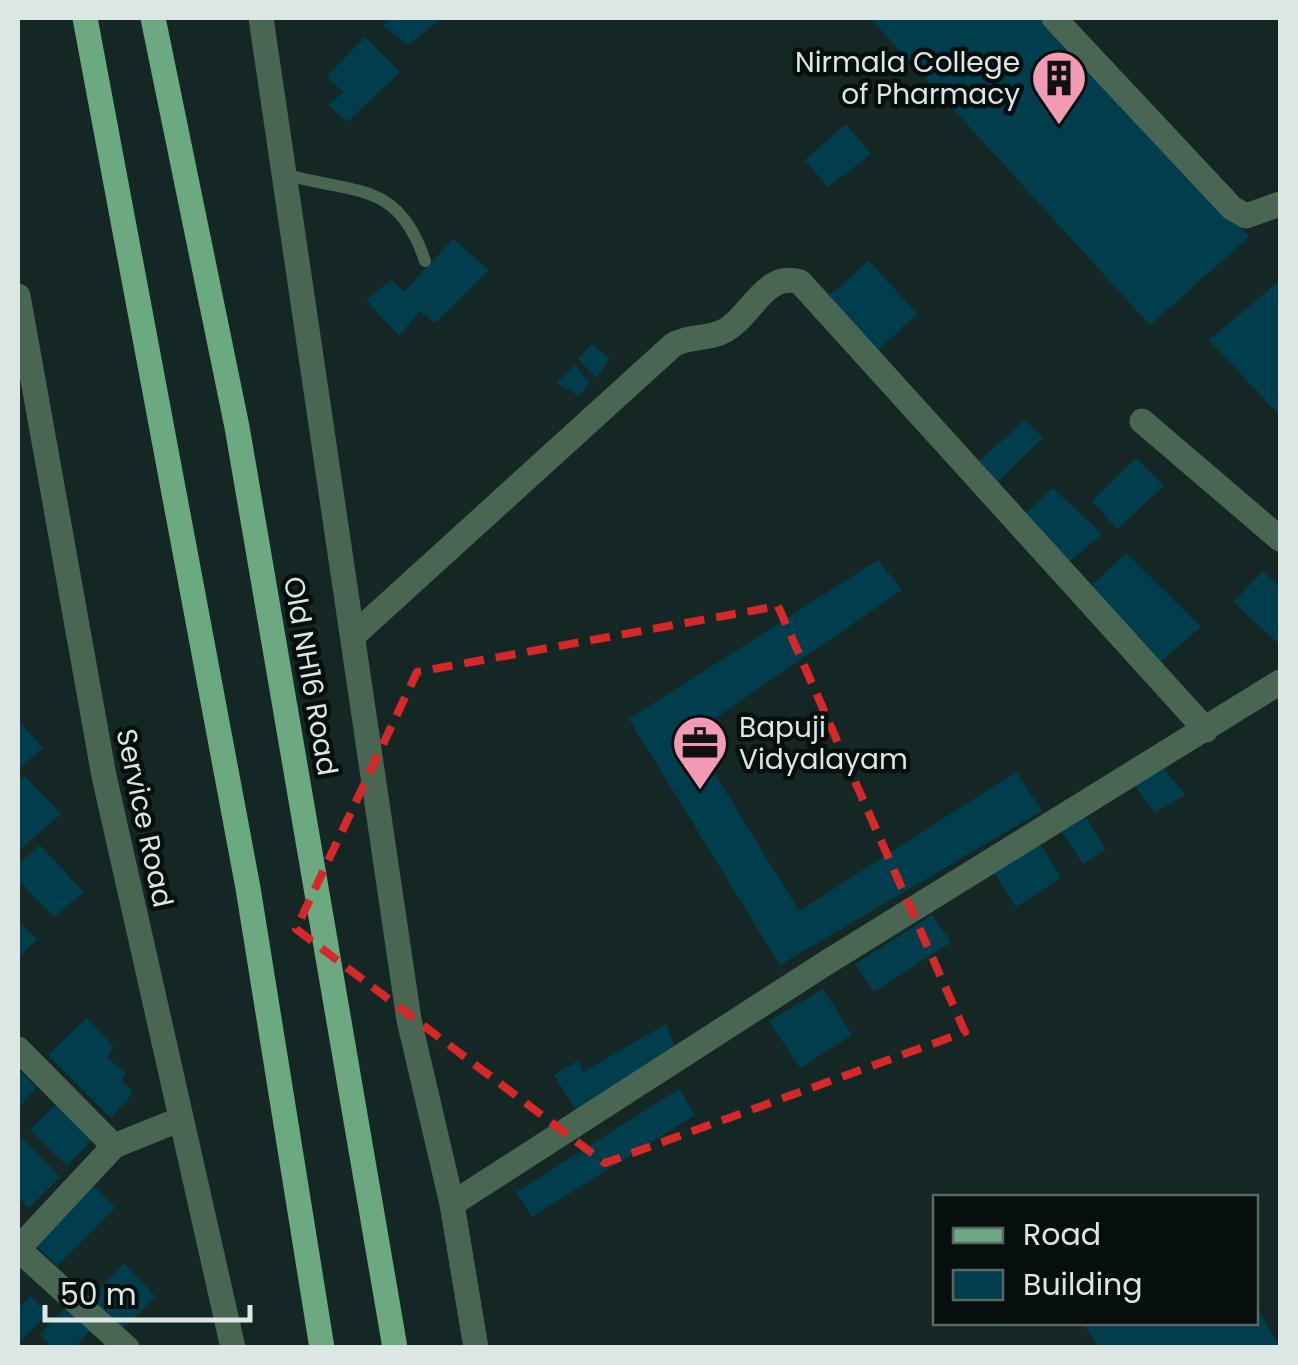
<svg xmlns="http://www.w3.org/2000/svg" width="1298" height="1365" viewBox="0 0 1298 1365" font-family="Poppins,sans-serif">
<style>
.building{fill:#003e4e}
.lines{fill:none;stroke-linecap:round;stroke-linejoin:round}
.service{stroke:#496652;stroke-width:12}
.minor{stroke:#496652;stroke-width:25}
.tertiary{stroke:#496652;stroke-width:25}
.primary{stroke:#6ca980;stroke-width:25}
.marked{fill:none;stroke:#d62828;stroke-width:8;stroke-dasharray:20 12;stroke-linejoin:round}
.labels{text-anchor:middle;stroke-width:9;stroke-linejoin:round;paint-order:stroke}
.poi-label{font-size:28px;fill:#dbe6e5;stroke:#070e0e;text-anchor:end}
.street-label{font-size:28px;fill:#dbe6e5;stroke:#070e0e}
</style>
<rect width="100%" height="100%" fill="#152725"/>
<path class="building" d="M 390,18 L 442,18 L 408,45 L 383,26 Z
M 870,18 L 1047,18 L 1249,237 L 1150,325 Z
M 365,37 L 400,72 L 347,122 L 328,105 L 344,92 L 326,77 Z
M 846,124 L 871,154 L 828,187 L 805,160 Z
M 453,239 L 489,270 L 435,323 L 420,311 L 399,336 L 366,300 L 391,280 L 404,292 Z
M 869,261 L 917,314 L 873,355 L 825,299 Z
M 1280,280 L 1280,416 L 1209,340 Z
M 592,344 L 610,359 L 596,378 L 578,359 Z
M 575,364 L 589,383 L 579,396 L 557,383 Z
M 1025,420 L 1043,438 L 991,488 L 972,467 Z
M 1136,458 L 1164,486 L 1117,529 L 1092,501 Z
M 1053,488 L 1102,534 L 1066,565 L 1020,518 Z
M 1126,553 L 1201,627 L 1159,663 L 1088,589 Z
M 878,560 L 902,590 L 691,735 L 799,911 L 1016,772 L 1042,811 L 780,965 L 629,719 Z
M 1263,571 L 1280,587 L 1280,645 L 1233,602 Z
M 18,720 L 43,748 L 18,770 Z
M 1162,766 L 1185,795 L 1155,813 L 1134,785 Z
M 24,776 L 61,814 L 18,851 L 18,781 Z
M 1086,817 L 1106,850 L 1083,864 L 1062,832 Z
M 1039,842 L 1061,878 L 1016,907 L 993,872 Z
M 40,845 L 84,892 L 54,917 L 18,880 L 18,864 Z
M 932,915 L 951,942 L 874,992 L 855,964 Z
M 18,921 L 37,939 L 18,958 Z
M 823,989 L 852,1035 L 800,1068 L 769,1021 Z
M 87,1018 L 114,1047 L 107,1057 L 126,1074 L 121,1079 L 133,1093 L 111,1118 L 48,1055 Z
M 666,1024 L 675,1048 L 578,1113 L 554,1075 L 579,1060 L 583,1072 Z
M 18,1070 L 37,1087 L 18,1108 Z
M 679,1089 L 695,1115 L 532,1217 L 516,1192 Z
M 59,1101 L 95,1137 L 67,1166 L 30,1130 Z
M 18,1134 L 60,1177 L 29,1208 L 18,1197 Z
M 92,1183 L 115,1208 L 57,1266 L 34,1243 Z
M 124,1263 L 156,1297 L 122,1329 L 90,1299 Z
M 30,1296 L 48,1313 L 18,1344 L 18,1309 Z
M 1256,1305 L 1280,1348 L 1099,1348 L 1082,1322 L 1256,1322 Z
M 65,1308 L 90,1331 L 74,1348 L 53,1348 L 40,1334 Z"/>
<g class="lines">
<path class="service" d="M 287,175 C 358,194 399,182 425,261"/>
<path class="minor" d="M 1054,18 L 1232,208 L 1246,216 L 1280,204
M 1142,421 L 1280,539
M 354,635 L 673,345 C 690,335 709,340 726,330 C 752,315 765,271 800,282 L 1206,730
M 18,1049 L 114,1146
M 452,1204 L 826,963 L 1280,682
M 18,1249 L 114,1146 L 181,1119
M 18,1249 L 127,1348"/>
<path class="tertiary" d="M 261,18 L 409,1020 L 452,1204 L 476,1348
M 18,296 L 104,776 L 233,1348"/>
<path class="primary" d="M 85,18 L 248,888 L 322,1348
M 153,18 L 237,427 L 395,1348"/>
</g>
<path class="marked" d="M 778,606 L 965,1032 L 605,1163 L 296,929 L 417,672 Z"/>
<defs>
<g id="building-pin" transform="scale(2.875)"><path d="M0 17L-7.5 6A9.5 9.5 0 1 1 7.5 6Z" fill="#f19ab4" stroke="#070e0e"/><path d="M-4-6H4V6H1V3H-1V6H-4ZM-2.5-4.3h1.7v1.8h-1.7ZM.8-4.3h1.7v1.8H.8ZM-2.5-1h1.7V.8h-1.7ZM.8-1h1.7V.8H.8Z" fill="#111"/></g>
<g id="office-pin" transform="scale(2.875)"><path d="M0 17L-7.5 6A9.5 9.5 0 1 1 7.5 6Z" fill="#f19ab4" stroke="#070e0e"/><path d="M-6-3h4V-5.5h4V-3h4V5H-6ZM-1-4.5V-3h2v-1.5ZM-6 0V1H6V0Z" fill="#111"/></g>
</defs>
<g fill-rule="evenodd">
<use href="#building-pin" x="1059" y="78"/>
<use href="#office-pin" x="700" y="743"/>
</g>
<g class="labels">
<g class="poi-label">
<text x="1020" y="72">Nirmala College<tspan x="1020" dy="32">of Pharmacy</tspan></text>
<text x="739" y="737" text-anchor="start">Bapuji<tspan x="739" dy="32">Vidyalayam</tspan></text>
</g>
<g class="street-label">
<text transform="translate(311 676) rotate(80)" y="10">Old NH16 Road</text>
<text transform="translate(145 818) rotate(78)" y="10">Service Road</text>
</g>
</g>
<rect width="1298" height="1365" fill="none" stroke="#dbe6e5" stroke-width="40"/>
<rect x="933" y="1195" width="325" height="130" fill="#070e0e" stroke="#5c6464" stroke-width="2.5"/>
<rect x="953" y="1228" width="50" height="15" fill="#6ca980" stroke="#5c6464" stroke-width="2.5"/>
<text x="1023" y="1245" font-size="30" fill="#dbe6e5">Road</text>
<rect x="953" y="1270" width="50" height="30" fill="#003e4e" stroke="#5c6464" stroke-width="2.5"/>
<text x="1023" y="1295" font-size="30" fill="#dbe6e5">Building</text>
<path d="M45 1305v15h205v-15" fill="none" stroke="#dbe6e5" stroke-width="5"/>
<text x="60" y="1305" font-size="30" fill="#dbe6e5" stroke="#070e0e" stroke-width="8" paint-order="stroke">50 m</text>
</svg>
